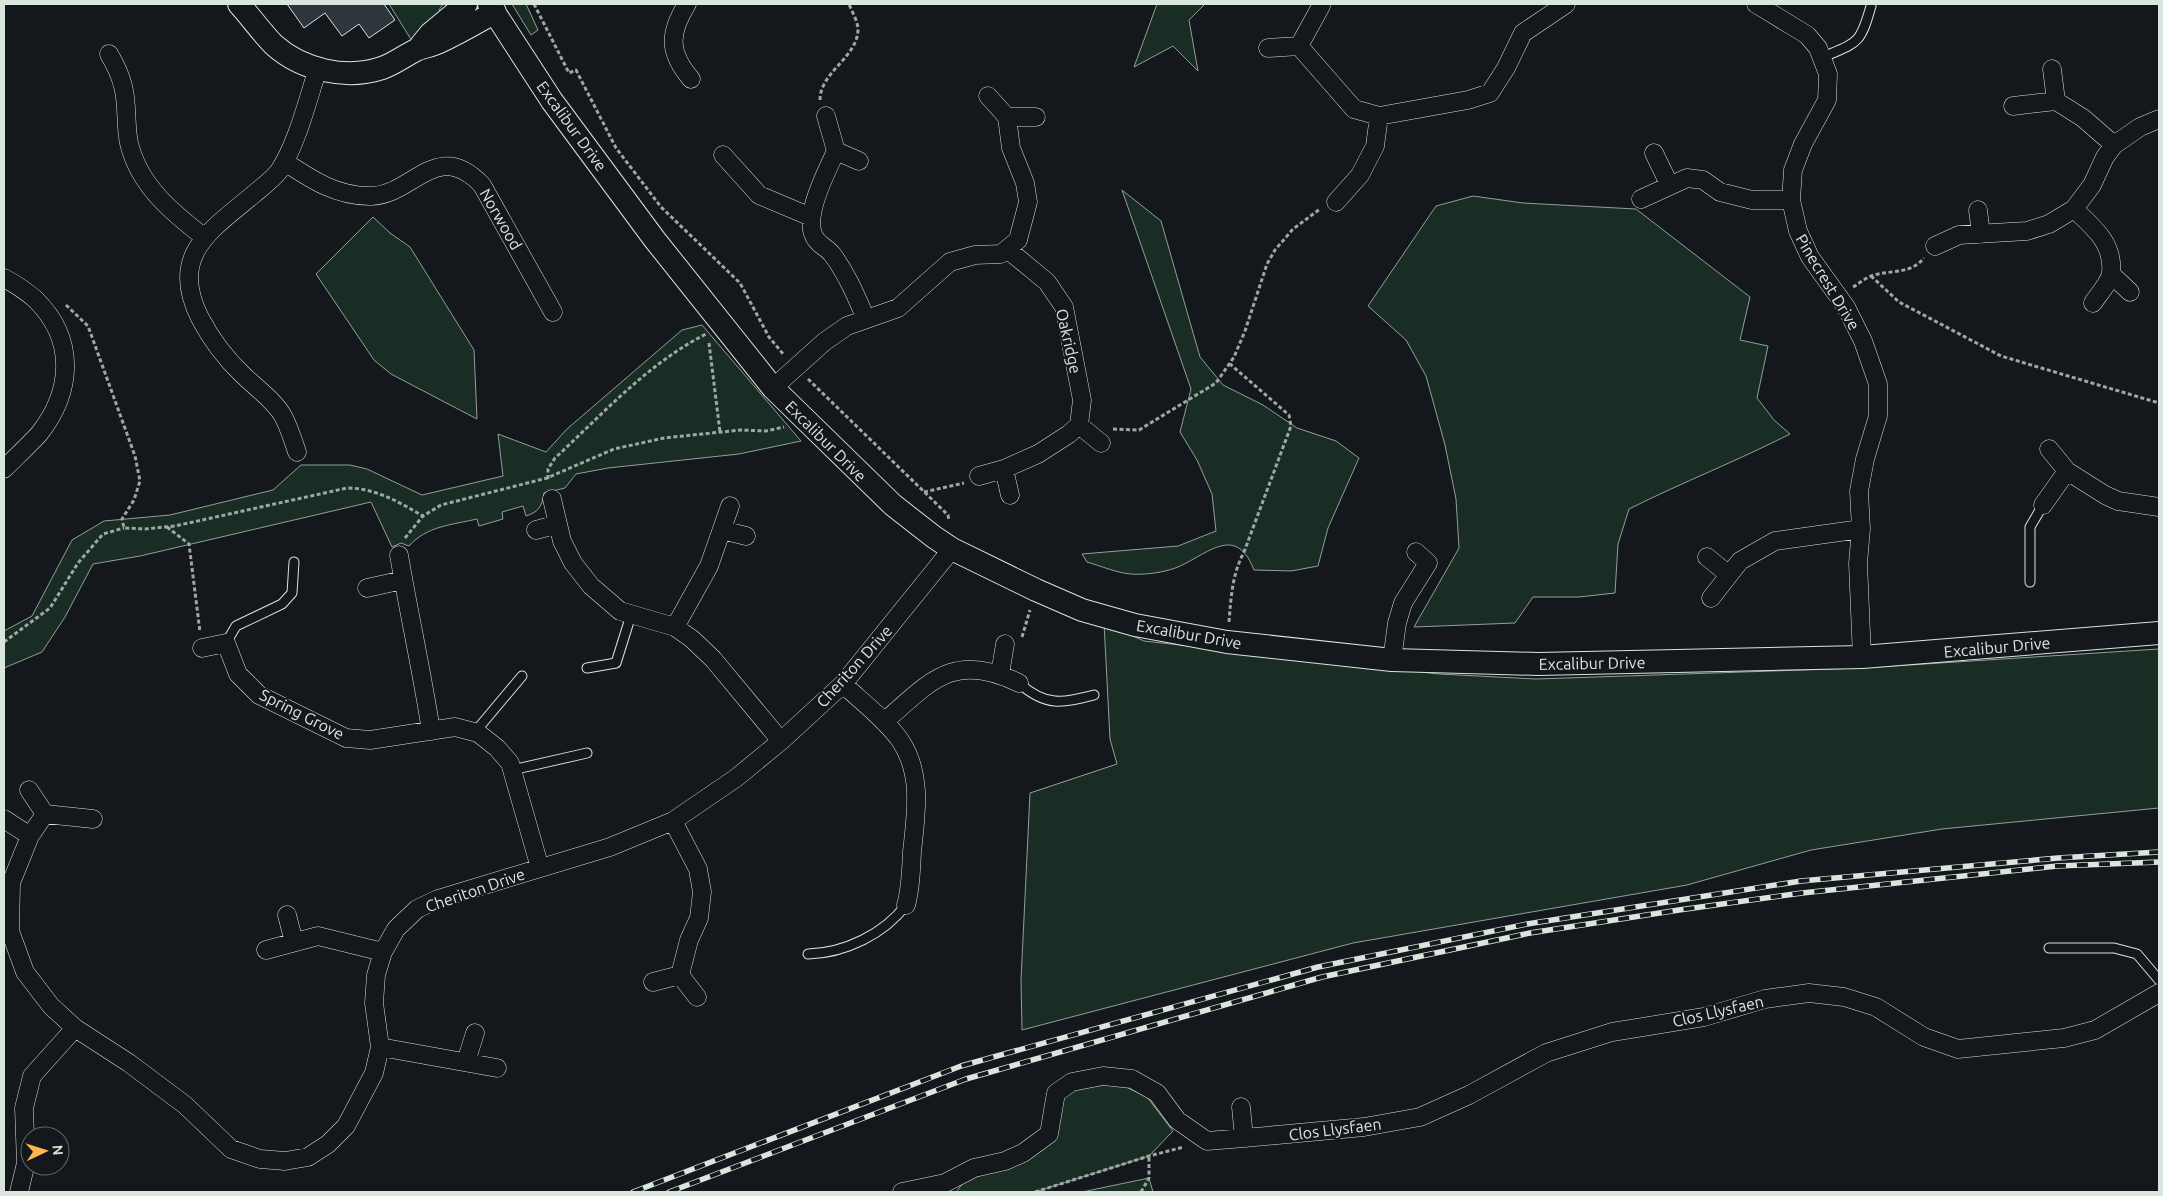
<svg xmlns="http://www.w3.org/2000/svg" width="2163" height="1196" viewBox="0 0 2163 1196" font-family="Ubuntu,sans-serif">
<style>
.green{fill:#1a2d24;stroke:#939e99}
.building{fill:#2c363c;stroke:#d8e6dc}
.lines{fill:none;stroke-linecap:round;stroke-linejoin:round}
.service-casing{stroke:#d8e6dc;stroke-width:11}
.minor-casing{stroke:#d8e6dc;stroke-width:19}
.tertiary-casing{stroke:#d8e6dc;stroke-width:24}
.path{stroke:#9da8a2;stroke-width:3;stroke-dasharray:4 2.5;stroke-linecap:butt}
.service{stroke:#14181c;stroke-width:9}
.minor{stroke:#14181c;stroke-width:18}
.tertiary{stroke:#14181c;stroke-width:22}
.rail-casing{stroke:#d8e6dc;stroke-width:5.5}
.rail{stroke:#14181c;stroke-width:4;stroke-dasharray:11;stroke-linecap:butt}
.labels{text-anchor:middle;stroke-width:4;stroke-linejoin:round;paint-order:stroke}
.street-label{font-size:16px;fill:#d8e6dc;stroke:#14181c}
</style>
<rect width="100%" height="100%" fill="#14181c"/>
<path class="green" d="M 389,4 L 443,4 L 439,10 L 443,14 L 412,41 Z
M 512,4 L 526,4 L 538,30 L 531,35 Z
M 1157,4 L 1205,4 L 1189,20 L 1198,71 L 1173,46 L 1134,67 Z
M 1122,190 L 1161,221 L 1200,357 L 1223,385 L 1263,405 L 1297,428 L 1336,441 L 1359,458 L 1328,528 L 1318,566 L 1291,571 L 1254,570 C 1234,518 1201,562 1169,570 C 1159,573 1142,575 1131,574 C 1117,573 1101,566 1087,562 L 1082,554 L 1178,546 L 1216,531 L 1212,494 L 1197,460 L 1180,432 L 1191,389 Z
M 1473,196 L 1523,203 L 1636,209 L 1750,297 L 1740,340 L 1768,346 L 1757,398 L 1774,420 L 1790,434 C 1737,461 1683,482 1629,509 L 1618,544 L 1615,593 L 1579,597 L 1533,597 L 1515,623 L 1414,627 L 1459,548 L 1456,499 L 1445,445 L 1426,376 L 1406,340 L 1368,306 L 1436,206 Z
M 373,217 L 390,233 L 410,247 L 474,350 L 477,419 L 391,374 L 374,360 L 316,274 Z
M 702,325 L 801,441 L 739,454 L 608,468 L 576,474 L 565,488 L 544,493 C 542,506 539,512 526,516 L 523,506 L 502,512 L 503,519 L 479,526 L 477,519 C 451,525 427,526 409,546 L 401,543 L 392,547 L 371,502 L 140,556 L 93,564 L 65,617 L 42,652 L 4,668 L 4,631 L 32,616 L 72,540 L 104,521 L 170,515 L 273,490 L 301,465 L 350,465 L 367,469 L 422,495 L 503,476 L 498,434 L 546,452 L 567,429 L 682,330 Z
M 1104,623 L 1144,641 L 1439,674 L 1536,679 L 1862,668 L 2159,649 L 2159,808 L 1942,829 L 1811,850 L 1687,885 L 1353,943 L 1022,1030 L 1021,980 L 1030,793 L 1117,764 L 1110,739 Z
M 1103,1076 L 1147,1097 L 1173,1131 L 1149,1156 L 1035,1192 L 956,1192 L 967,1178 L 1049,1134 L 1056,1093 Z
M 1149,1178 L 1153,1192 L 1082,1192 Z"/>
<path class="building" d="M 287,4 L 384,4 L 395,20 L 369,38 L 359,24 L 342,36 L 325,13 L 304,28 Z"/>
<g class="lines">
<g class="service-casing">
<path id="service" d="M 1821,58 C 1858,42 1860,45 1871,6
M 2030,582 L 2030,527 L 2043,505
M 226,643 L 236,626 L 282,604 L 292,593 L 294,562
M 587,668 L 616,663 L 631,615
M 1019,683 C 1046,707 1062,703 1094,695
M 475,732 L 522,676
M 512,770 L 587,753
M 2049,948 L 2114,948 L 2137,954 L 2159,980
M 808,954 C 845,953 884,934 906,905"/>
</g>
<g class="minor-casing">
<path id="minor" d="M 687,4 C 669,33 668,52 691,79
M 1756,4 L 1807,35 L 1818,48 L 1828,74 L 1827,100 L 1803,144 L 1793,170 L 1791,200 L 1798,231 L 1810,257 L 1846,307 L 1863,341 L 1878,384 L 1878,416 L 1865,459 L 1859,491 L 1861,529 L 1858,563 L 1862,657
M 1299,46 L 1354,109 L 1379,116 L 1468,100 L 1490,93 L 1506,68 L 1523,33 L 1566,4
M 1268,48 L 1299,46 L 1321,6
M 109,54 C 115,64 120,74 123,86 C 128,105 125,125 129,143 C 139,186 173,213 205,238
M 2052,69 L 2056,101
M 2013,106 L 2056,101 L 2083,118 L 2114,145
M 826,116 L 836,151 C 827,171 802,217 815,238 C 819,245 827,248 832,254 C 847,274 856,296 866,319
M 1007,117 L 1036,117
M 836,151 L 859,161
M 1654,153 L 1670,186
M 723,155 L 759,195 L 811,217
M 285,162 C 312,180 338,197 372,196 C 414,194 437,138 482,185 L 553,312
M 1641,199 L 1687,178 L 1703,180 L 1720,192 L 1752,200 L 1791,200
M 1336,202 L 1360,175 L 1375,146 L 1379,116
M 2074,209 C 2093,227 2114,243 2111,273 C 2110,282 2098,295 2093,303
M 1978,210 L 1981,234
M 1935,246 L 1959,235 L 2027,231 L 2049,224 L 2074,209 L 2092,185 L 2105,157 L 2114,145 L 2140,127 L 2159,119
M 2111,274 L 2130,292
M 4,278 C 15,284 26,291 35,299 C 76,339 73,391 39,434 C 28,446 15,458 4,469
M 773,388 L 824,342 L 847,326 L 898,308 L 950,262 L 975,255 L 1001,254 L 1018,240 L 1028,202 L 1025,183 L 1011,148 L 1007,117 L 988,96
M 1079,425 L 1101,443
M 2049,449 L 2067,471 L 2105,495 L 2118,501 L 2159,507
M 297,452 C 293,440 289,427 283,416 C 274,400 256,388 243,375 C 226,359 211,339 200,318 C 168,255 211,230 254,194 C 262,187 272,180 279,171 C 297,144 308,99 318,68
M 1004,469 L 1010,495
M 979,476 L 1004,469 L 1038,454 L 1069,434 L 1079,425 L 1082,400 L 1064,307 L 1047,282 L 1007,249
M 552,499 L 562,541 L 573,563 L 591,586 L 620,611 L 675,627 L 692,639 L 713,659 L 781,741
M 2043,505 L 2067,471
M 536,530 L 558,524
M 722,530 L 746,536
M 399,555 C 409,614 422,672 431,731
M 1707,557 L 1729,575
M 367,588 L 403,580
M 1711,598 L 1740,561 L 1775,541 L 1861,529
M 675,627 L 709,566 L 730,506
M 202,648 L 226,643 L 238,674 L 259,695 L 346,738 L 370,740 L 455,727 L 478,733 L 497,748 L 510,763 L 540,868
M 1392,660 L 1397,623 L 1403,603 L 1428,563 L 1416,552
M 1000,674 L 1005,644
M 843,684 C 862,702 885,719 900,740 C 923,774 916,814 912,852 C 911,869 911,888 906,905
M 884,722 C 931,681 953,651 1019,683
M 29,790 L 45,814 L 93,819
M 45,814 L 30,836 L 11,883 L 10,931 L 25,972 L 51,1006 L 75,1028 L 129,1063 L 185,1105 L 231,1149 L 260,1159 L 285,1161 L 308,1157 L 328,1144 L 346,1126 L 374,1073 L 380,1047 L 374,1003 L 376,975 L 383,952 L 396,929 L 417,909 L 438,899 L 610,847 L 673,821 L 736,778 L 781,741 L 843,684 L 952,549
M 4,819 L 30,836
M 673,821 L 698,869 L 702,892 L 699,918 L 689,940 L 680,975
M 287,915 L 294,942
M 266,950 L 318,936 L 383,952
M 653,982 L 680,975 L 697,997
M 380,1047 L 497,1068
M 466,1062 L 475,1033
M 1241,1107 L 1244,1138
M 19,1192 L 26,1163 L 24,1108 L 32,1076 L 75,1028
M 902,1192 L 945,1183 L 974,1168 L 1005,1161 L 1023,1153 L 1049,1134 L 1056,1093 L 1072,1082 L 1103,1076 L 1132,1079 L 1157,1093 L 1177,1120 L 1207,1141 L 1244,1138 L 1364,1127 L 1420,1117 L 1469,1095 L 1546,1053 L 1612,1032 L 1704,1017 L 1765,999 L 1809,993 L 1844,997 L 1876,1007 L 1924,1037 L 1958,1049 L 2064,1038 L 2095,1030 L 2159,993"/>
</g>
<g class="tertiary-casing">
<path id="tertiary" d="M 239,4 C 251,17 261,32 274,45 C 302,70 346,80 382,68 C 394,64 404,56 416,50 C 422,47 431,46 437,43 C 457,34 476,23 495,12
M 489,4 L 552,101 L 655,240 L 773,388 L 893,505 L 934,537 L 952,549 L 1036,590 L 1082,610 L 1135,625 L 1227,642 L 1392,660 L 1538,664 L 1862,657 L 2159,633
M 421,45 L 430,34 L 466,4"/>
</g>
<path class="path" d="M 534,4 L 569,73 L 576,70 L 616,148 L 661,207 L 740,283 L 769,337 L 784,355
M 820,100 C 820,72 857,58 858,30 C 858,21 852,12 849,4
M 1871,276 L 1899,302 L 2001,356 L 2159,403
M 1853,287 C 1860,283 1866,277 1874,275 C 1892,270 1911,274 1924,258
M 66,305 L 88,326 L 135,456 L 140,481 L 134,500 L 122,519 L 124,528 L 145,529 L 175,526 L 347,488 C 375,488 399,502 423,516
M 709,343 L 720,432
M 808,379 L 948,515 L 949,521
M 1113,429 L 1139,430 L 1216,383 L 1234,357 L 1245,331 L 1267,264 L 1275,250 L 1293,229 L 1320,209
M 548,479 L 548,469 L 555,458 C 603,414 647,364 706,334
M 924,492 L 964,483
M 167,527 L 189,544 L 200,632
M 405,538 L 423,516 L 441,505 L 547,478 L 614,449 L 664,438 L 741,430 L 766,431 L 784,427
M 1229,622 C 1231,597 1232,575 1244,552 L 1291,426 L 1289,415 L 1230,364
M 1022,637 L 1030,610
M 4,642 L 50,608 L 78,563 L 103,534 L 124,528
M 1035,1192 L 1149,1156 L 1184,1147
M 1141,1192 L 1149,1178 L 1149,1156"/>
<use href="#service" class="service"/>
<use href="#minor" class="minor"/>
<use href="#tertiary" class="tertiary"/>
<g class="rail-casing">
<path id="rail" d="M 633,1192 L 961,1066 L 1318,967 L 1527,924 L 1801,881 L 2058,858 L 2159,852
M 669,1192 L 966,1079 L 1322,977 L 1530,933 L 1679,910 L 1802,893 L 2057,866 L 2159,862"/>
</g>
<use href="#rail" class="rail"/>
</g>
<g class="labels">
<g class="street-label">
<text transform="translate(572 126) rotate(54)" y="6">Excalibur Drive</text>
<text transform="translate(501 219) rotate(60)" y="6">Norwood</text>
<text transform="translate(1828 282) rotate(59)" y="6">Pinecrest Drive</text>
<text transform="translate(1069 341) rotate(77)" y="6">Oakridge</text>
<text transform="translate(826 441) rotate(45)" y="6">Excalibur Drive</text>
<text transform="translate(1189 634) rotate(10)" y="6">Excalibur Drive</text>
<text transform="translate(1997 647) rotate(-5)" y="6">Excalibur Drive</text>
<text transform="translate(1592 663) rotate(-1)" y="6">Excalibur Drive</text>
<text transform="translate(854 666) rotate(-48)" y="6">Cheriton Drive</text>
<text transform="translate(302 714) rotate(27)" y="6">Spring Grove</text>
<text transform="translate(475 890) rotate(-19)" y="6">Cheriton Drive</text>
<text transform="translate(1718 1011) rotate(-13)" y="6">Clos Llysfaen</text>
<text transform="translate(1335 1129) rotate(-7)" y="6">Clos Llysfaen</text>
</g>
</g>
<rect width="2163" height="1196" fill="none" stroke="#d8e6dc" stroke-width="10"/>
<g transform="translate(45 1151) rotate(86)"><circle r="24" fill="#14181c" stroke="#626a69"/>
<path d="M0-4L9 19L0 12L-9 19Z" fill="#ffb74d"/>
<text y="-8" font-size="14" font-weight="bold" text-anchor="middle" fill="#d8e6dc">N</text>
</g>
</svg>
